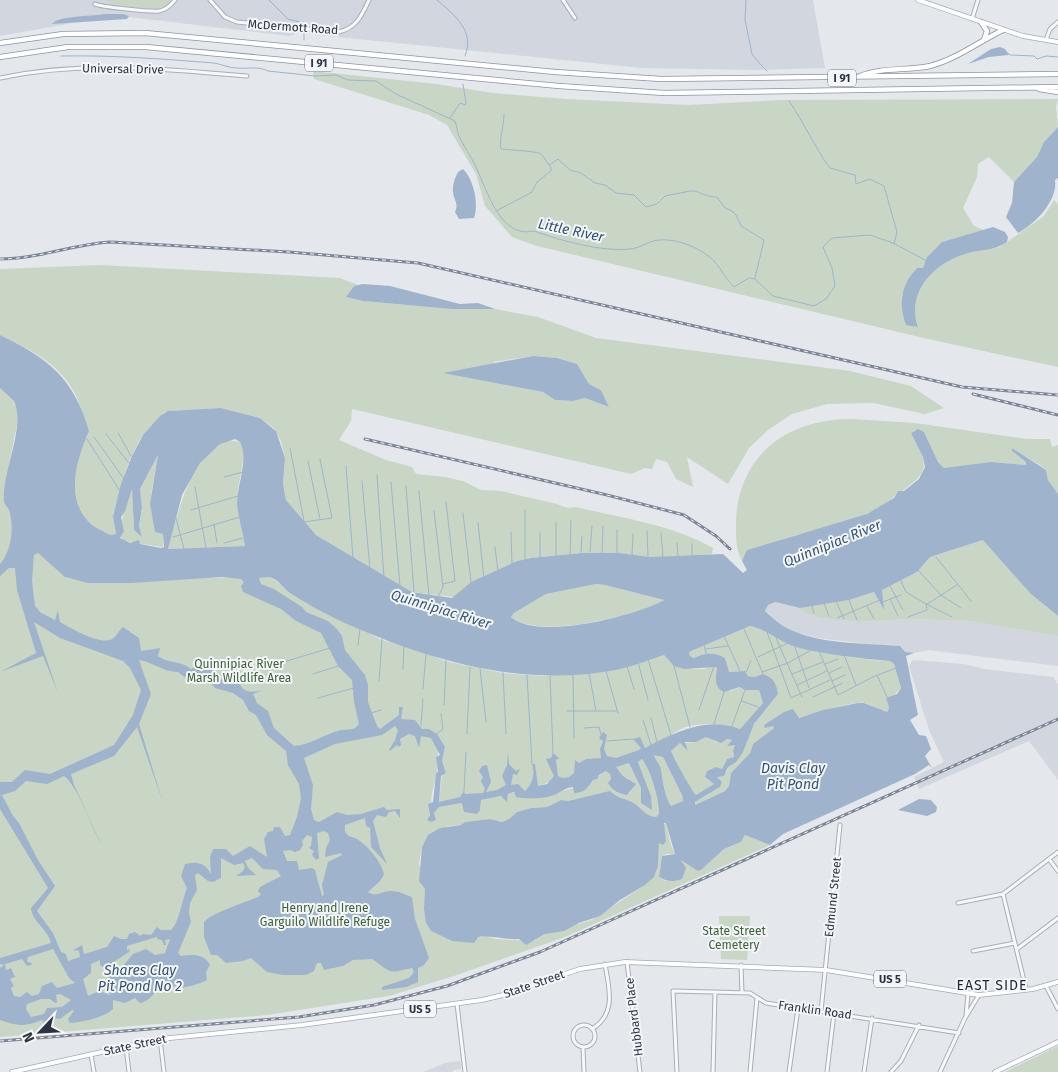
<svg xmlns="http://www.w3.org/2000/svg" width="1058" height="1072" viewBox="0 0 1058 1072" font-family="'Fira Sans',sans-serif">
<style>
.built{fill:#d2d6de}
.green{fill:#c9d6c5;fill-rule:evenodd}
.water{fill:#9fb4cc;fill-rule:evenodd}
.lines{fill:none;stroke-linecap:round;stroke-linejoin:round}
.stream{stroke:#9fb4cc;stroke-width:1}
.minor-casing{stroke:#a9aeb7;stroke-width:5}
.major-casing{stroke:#a3abb8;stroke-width:5.5}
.highway-casing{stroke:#8b94a3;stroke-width:6}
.minor{stroke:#f7f8fa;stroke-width:3}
.major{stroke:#fff;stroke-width:4}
.highway{stroke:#fff;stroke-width:4.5}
.rail-casing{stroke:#7d8696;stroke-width:3}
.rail{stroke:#f4f6f9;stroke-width:1;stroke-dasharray:4;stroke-linecap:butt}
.labels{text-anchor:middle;stroke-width:4;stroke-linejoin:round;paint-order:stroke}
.shield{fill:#f4f6f9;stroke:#676e7b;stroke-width:1}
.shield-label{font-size:11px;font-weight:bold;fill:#2b3445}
.street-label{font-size:12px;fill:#2b3445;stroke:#f4f6f9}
.park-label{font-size:12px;fill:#3f6138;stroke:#f4f6f9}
.water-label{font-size:14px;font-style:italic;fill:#34527a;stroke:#f4f6f9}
.neighbourhood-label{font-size:14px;letter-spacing:1px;fill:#1d2536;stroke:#f4f6f9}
</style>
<rect width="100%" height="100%" fill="#e4e7ec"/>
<path class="built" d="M 0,0 L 813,0 L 825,68 L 755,70 L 642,68 L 299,33 L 289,36 L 129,17 L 95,19 L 0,36 Z
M 774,602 L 800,608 L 820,618 L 859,622 L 907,619 L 970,621 L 1058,636 L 1058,666 L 928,650 L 914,653 L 905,652 L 894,645 L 876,645 L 819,638 L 798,633 L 781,625 L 765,610 L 768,605 Z
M 913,660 L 964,664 L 984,669 L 1053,677 L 1058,684 L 1058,780 L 1029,741 L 919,789 L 914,777 L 944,762 L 929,730 L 909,666 Z
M 460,1061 L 461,1069 L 453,1070 L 453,1072 L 423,1072 L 445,1063 Z"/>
<path class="green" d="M 108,0 L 172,0 C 169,3 166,6 162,7 C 154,10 112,6 107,2 Z
M 313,71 L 436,84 L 493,93 L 566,99 L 688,105 L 782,100 L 1058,99 L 1056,107 L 1058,127 L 1044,142 L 1037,157 L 1014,182 L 989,157 L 978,164 L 977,177 L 963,208 L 974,226 L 984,230 L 942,242 L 927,257 L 923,269 L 917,268 C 911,275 910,282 905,289 C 895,303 909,315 918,326 L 914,312 L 916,294 L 928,277 L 945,261 L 964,254 L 1000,247 L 1044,216 L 1054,200 L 1058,204 L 1058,367 L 928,339 L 537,246 L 512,237 L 485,206 L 476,174 L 447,125 L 429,115 L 314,79 Z
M 100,265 L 340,278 L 358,285 L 354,286 L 347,297 L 363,301 L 451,309 L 495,309 L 538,317 L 596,338 L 850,371 L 911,386 L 944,408 L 925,414 L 873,403 L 827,404 L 792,414 L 768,430 L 749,448 L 728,484 L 687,457 L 693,487 L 676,479 L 667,462 L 656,459 L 652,469 L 645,468 L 631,474 L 352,409 L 351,421 L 339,440 L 386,460 L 412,467 L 416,474 L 445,477 L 463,481 L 481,490 L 501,491 L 557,504 L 567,508 L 576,507 C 622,518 673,525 713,548 L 712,554 L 684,557 L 650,557 L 620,553 L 581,553 L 531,558 L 517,561 L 471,582 L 454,597 L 412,592 L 316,535 L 286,500 L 283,484 L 285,458 L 281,441 L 274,428 L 260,418 L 221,408 L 170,411 L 164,413 L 140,439 L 128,464 L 113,514 L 116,534 L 110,535 C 104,531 95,528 90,523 C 66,499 74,457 89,431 L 87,427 C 82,415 80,401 73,390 C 57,362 28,348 0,335 L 0,269 ZM 533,356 L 557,358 L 577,364 L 589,384 L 601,390 L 609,407 L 585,398 L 573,401 L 555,400 L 543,392 L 515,386 L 493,362 Z
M 0,388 L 11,396 L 17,409 L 17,425 L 4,488 L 5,504 L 40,555 L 68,578 L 96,583 L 194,578 L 270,577 L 306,603 L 382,640 L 410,647 L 445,661 L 503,673 L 542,676 L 610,671 L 664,655 C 675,667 685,670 701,669 C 708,669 711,665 717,667 L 716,676 L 730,691 L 741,687 L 759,690 L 763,703 L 740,729 C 725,723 697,722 681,729 C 672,733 665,740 656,743 L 655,754 L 663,757 L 682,795 L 683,801 L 671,806 C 664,795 663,781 661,769 C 660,764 655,760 654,755 L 629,762 L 641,788 L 641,803 L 651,796 L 638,762 L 642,759 C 652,773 658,797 659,814 L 656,817 C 645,816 640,807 632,802 C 624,797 617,798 610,792 L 568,801 L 561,800 L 547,807 L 531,808 L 517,812 L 509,819 L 502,822 L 490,819 L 465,822 L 461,825 L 448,826 L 429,835 L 422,847 L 419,863 L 425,889 L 426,923 L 431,931 L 452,941 L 487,936 L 495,939 L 534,941 L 545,934 L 592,920 L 645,885 L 658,866 L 659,842 L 666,841 L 663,825 L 666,823 L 671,845 L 675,854 L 666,854 L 662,856 L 659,877 L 665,881 L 677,880 L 684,865 L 681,860 L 683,859 L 698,871 L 701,870 L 724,849 L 741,842 L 745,835 L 770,845 L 565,937 L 457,975 L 389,996 L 267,1015 L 0,1037 L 0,1020 L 3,1021 L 0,1004 ZM 438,738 L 445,747 L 442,761 L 446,773 L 442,776 L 439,803 L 460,797 L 464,792 L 465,794 L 480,796 L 521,787 L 525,791 L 538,784 L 538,787 L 551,781 L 615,766 L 623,776 L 629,779 L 632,787 L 630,793 L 611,779 L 610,774 L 606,771 L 593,780 L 588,788 C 563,786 559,796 538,798 C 527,799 519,790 508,794 L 507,801 L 502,796 L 481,800 L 480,810 L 462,803 L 439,807 L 428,820 C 432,810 430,799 433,789 C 439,771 438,756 438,738 Z
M 851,419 L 915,423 L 1027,439 L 1050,439 L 1052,447 L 1058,445 L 1058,494 L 1048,480 L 1046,469 L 1012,448 L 1012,451 L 1026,462 L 1026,465 L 991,462 L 945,469 L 938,462 L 924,432 L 915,430 L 911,433 C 921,454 934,467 911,484 C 906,488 904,492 898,491 C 883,517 820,528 792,536 C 777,540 764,548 748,550 L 742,561 C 735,549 736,533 736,520 C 739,454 788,419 851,419 Z
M 228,440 L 240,442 C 248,459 237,482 237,500 C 237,516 243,530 245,546 L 168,549 C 166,541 174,525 177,516 C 186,488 198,452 228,440 Z
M 158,455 C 155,482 141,513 163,534 L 163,547 L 122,541 C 118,524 126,505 132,489 L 134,530 L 142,537 L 139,527 L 142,507 L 140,489 Z
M 983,540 L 1044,605 L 1058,616 L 1058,636 L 970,621 L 907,619 L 859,622 L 820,618 L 801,610 L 800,608 L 805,607 L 849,600 L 874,592 L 883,608 L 881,590 L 917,572 L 930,557 Z
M 596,584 L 605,585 L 664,600 C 636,616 538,640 511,617 L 514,613 L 546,594 Z
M 750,626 C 767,631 780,642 797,647 C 821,654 865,660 890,661 L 894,664 L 901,688 L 887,702 L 889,708 L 887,712 C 879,710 872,705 865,703 C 850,700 790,721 773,726 L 774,728 L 753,744 L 750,753 L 731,773 L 729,786 L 725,791 L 695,805 L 695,802 L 720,787 L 720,780 L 717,777 L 727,772 L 728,767 C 745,754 742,743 753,726 C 760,715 770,705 778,694 L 763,674 L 754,677 L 748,676 L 745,671 L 728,672 L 725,658 C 715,652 705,652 694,658 L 690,656 L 689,652 Z
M 706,737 L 710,737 L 716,742 L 727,739 L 732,740 L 728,745 L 735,744 L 733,750 L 734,757 L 727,759 L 722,769 L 705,777 L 714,784 L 696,795 C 693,793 673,757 670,751 L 680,743 L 688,750 L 685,743 L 696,742 Z
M 719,916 L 750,916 L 747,960 L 721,959 Z
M 1058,1046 L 1058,1072 L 1000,1072 L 1005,1072 Z"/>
<path class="water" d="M 104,14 L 123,14 L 129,16 L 127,19 L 52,24 C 60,15 90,17 104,14 Z
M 1000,47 L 1005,49 L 1009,55 L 989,57 L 968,64 L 991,49 Z
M 1058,127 L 1058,178 L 1055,180 C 1058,201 1035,224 1018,233 L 1006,217 L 1012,203 L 1014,182 L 1037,157 L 1044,142 Z
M 463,169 C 474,180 479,204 474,218 L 459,219 L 455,212 C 459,203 454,201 453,192 C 452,185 455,178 458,172 Z
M 993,227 L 1005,232 L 1008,237 L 1007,242 C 993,252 977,249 962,255 C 932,265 906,294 918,327 L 906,325 C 898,303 901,285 917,268 L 923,268 L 927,257 L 942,242 Z
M 363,284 L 390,286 L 460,304 L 478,303 L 495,309 L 451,309 L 363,301 L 346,297 L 354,286 Z
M 0,335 C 48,358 74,378 89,431 C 77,458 64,498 90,523 C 95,528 104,531 110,535 L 116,534 L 113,516 L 121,484 L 132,456 L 143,435 L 160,416 L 168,411 L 221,408 L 260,418 L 276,431 L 285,458 L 283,484 L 286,500 L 316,535 L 412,592 L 452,598 L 471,582 L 517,561 L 531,558 L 581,553 L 620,553 L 650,557 L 723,554 L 743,573 L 747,570 L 742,561 L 747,550 L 867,514 L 894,498 L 898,491 L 904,491 L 919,479 L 925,467 L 923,457 L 911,433 L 918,429 L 924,432 L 938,462 L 944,468 L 991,462 L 1026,465 L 1026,462 L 1012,451 L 1012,448 L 1046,470 L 1048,480 L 1058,494 L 1058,616 L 1031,594 L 983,540 L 930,557 L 917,572 L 882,590 L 884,610 L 874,592 L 849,600 L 800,608 L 775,602 L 768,605 L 765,611 C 771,616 777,622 783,626 C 817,645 863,643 900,646 L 905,652 L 914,653 L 906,656 L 918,715 L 910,720 L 919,735 L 926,736 L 931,749 L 925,756 L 932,768 L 929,765 L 915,774 L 783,834 L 770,845 L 745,835 L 741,842 L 724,849 L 701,870 L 698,871 L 681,860 L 686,868 L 682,879 C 673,882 667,882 659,877 L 662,856 L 675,854 L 666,823 L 664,823 L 666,841 L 663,845 L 659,843 L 658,866 L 654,877 L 645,885 L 620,900 L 600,916 L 579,923 L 564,931 L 545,934 L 526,945 L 519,939 C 505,940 491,935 478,937 L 474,943 L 452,941 L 431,931 L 426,923 L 424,909 L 425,889 L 419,881 L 422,847 L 428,835 L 440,828 L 461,825 L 465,822 L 490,819 L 502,822 L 509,819 L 517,812 L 531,808 L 547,807 L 561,800 L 568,801 L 610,791 C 617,798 624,798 632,802 C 641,807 645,816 656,817 L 659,814 C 659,799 651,771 642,759 L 638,762 L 651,796 L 652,810 L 641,803 L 641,788 L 629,763 L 616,767 L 623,776 L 636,784 L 627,795 C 618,793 613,791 608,783 L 611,779 L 610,774 L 606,771 L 599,775 L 597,779 L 593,780 C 588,788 584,793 574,793 L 573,787 C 564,788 559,794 551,796 C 543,799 524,799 516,797 L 514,792 L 508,794 L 507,802 L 501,796 L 481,800 L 480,810 L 477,814 L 464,812 L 462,803 L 439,807 L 434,813 L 436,820 L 431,822 L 427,820 L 430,815 L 428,804 L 433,802 L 436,774 L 438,771 L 436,757 L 440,755 L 431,738 L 421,736 L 419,748 L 415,736 L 409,734 L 400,739 L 401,745 L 399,747 L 397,745 L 390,751 L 389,750 L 395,740 L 398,730 L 395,726 L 382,735 L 335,744 L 304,758 L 313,785 L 311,809 L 314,820 L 319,822 L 337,812 L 347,815 L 361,814 L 384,807 L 387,810 L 400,809 L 400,818 L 395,811 L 389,812 L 386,817 L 377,815 L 373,821 L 380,848 L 387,864 L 371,847 L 370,828 L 366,826 L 365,818 L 345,825 C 345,828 344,831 346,833 C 348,837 353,837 357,839 C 368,846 381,861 384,874 L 381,880 L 368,892 C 377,898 382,890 392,891 C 398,891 406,895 412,897 L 415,919 L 429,958 L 424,965 L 418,968 L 418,982 L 406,987 L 382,990 L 382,987 L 409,978 L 414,972 L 412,968 C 385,975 391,971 372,959 L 353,960 L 343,966 L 324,970 L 321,963 L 317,963 L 314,971 L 306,975 L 283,975 L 267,972 L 251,958 L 243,961 L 226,963 L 217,955 L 211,955 L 204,937 L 204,922 C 216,911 242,904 258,897 L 261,894 L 258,891 L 260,887 L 281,876 L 277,870 L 263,869 L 252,858 L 245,861 L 248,868 L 256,875 L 236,876 L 243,871 L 245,867 L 243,863 L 234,865 L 221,858 L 221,878 L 213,882 L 208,881 L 198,873 L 195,875 L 197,890 L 190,903 L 189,913 L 191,922 L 178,953 L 181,956 C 193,954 205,954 210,965 L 206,972 L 207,980 C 198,984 184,990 175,986 L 165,991 L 160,983 C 156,992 150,1001 140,1003 L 135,998 L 125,1003 L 113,1000 L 113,1009 C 103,1018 83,1022 70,1023 L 68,1019 L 74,1011 L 72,1010 L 60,1019 L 51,1018 L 44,1023 L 42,1020 C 25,1027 16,1026 0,1020 L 0,968 L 4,965 L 0,964 L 0,958 L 51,943 C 48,929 32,922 31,908 L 48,888 L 0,809 L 0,782 L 12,782 L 25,770 L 50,774 L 114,745 L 133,715 L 141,690 L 130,668 L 123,661 L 60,638 L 34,622 L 58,693 L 43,656 L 0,672 L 36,653 L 17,590 L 15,568 L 9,568 L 0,576 L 0,564 C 11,551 14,531 10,513 C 9,508 4,505 4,500 C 2,470 26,428 14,401 L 0,388 ZM 235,439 L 240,442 C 249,461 237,484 237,504 C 238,518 243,532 245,546 L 168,549 L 182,495 L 200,463 L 220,444 ZM 158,455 L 150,504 L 155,532 L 163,534 L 164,547 L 161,548 L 140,544 L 139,540 L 130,543 L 120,538 L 124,531 L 121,517 L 125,511 L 132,489 L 134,530 L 142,537 L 139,526 L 142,507 L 140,489 ZM 38,553 L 65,577 L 88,583 L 131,583 L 222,577 L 241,579 L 244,582 L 241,586 L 243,592 L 281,609 L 296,621 L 321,633 L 338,666 L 352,680 L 354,702 L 359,724 C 354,731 349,729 341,730 C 325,734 310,745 294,746 L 274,728 L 268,711 L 257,703 L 253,694 L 263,690 C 254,692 244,694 240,684 C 224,685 213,677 210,661 L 191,669 C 180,660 169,664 158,656 L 160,648 L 141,651 L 139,638 L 123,627 C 119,630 117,636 112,639 C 102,646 70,628 60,622 L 58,610 L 55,620 L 40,612 L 35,606 L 32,581 L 34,555 ZM 269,577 C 278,579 283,588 290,593 C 304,602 320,611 336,619 C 422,658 514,687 610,671 C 628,668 646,661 664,655 L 674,666 L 684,669 L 717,667 C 716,677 713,687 724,692 L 740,687 L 745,690 L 759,690 L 763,703 L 740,729 C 707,716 675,732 645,748 L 640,737 L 633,739 L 641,748 L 639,750 L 616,758 L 607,756 L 604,749 L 607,735 L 603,732 L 599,738 L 603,741 L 600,749 L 601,758 L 586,759 L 579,763 L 575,760 L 574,773 L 569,777 L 562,778 L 558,776 L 556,760 L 559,758 L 553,753 L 551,758 L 546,759 L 554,776 L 547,784 L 538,786 L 535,764 L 532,764 C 535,773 533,784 525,791 L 518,784 L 511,785 L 513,774 L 517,775 L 520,769 L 516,771 L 509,764 L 508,751 L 507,765 L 502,776 L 506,785 L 497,790 L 486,792 L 491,782 L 487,765 L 482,766 L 479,771 L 483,777 L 481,781 L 485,789 L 483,793 L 465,794 L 464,791 L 460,797 L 439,802 L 441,776 L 446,773 L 442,761 L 445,747 L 437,734 L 429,729 L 422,729 L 415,720 L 401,719 L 403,707 L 399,707 L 399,715 L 380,729 L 377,726 L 368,702 L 368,685 L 365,675 L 345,650 L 342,636 L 336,628 L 328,621 L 306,612 L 302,607 L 274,589 L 261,584 L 259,578 ZM 596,584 L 605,585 L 664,600 C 635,616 538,641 511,617 L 514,613 L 546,594 ZM 750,626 C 767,630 780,642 796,647 C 820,654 864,659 890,661 L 894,664 L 901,688 L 897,694 L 886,698 L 889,708 L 887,712 L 864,703 L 858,703 L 823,710 L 799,718 L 793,709 L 784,712 L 764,725 L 765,728 L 773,726 L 774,728 L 753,744 L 750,753 L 731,773 L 729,786 L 725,791 L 695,805 L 695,802 L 720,787 L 722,782 L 717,777 L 724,776 L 728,767 L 736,762 L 743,752 L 754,724 L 778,694 C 776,683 774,678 763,674 L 754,677 L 748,676 L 745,671 L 729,672 L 725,658 C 715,652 705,652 694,658 L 690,656 L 689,652 ZM 139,660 C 153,662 163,672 178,672 C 186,679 191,681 202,676 L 206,677 L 215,688 L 233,693 L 243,700 L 249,711 L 256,715 L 267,735 L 286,751 L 288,765 L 299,784 L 301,798 L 297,817 L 290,835 L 285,836 L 280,827 L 274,827 L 273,831 L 268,832 L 264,839 L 267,857 L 250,846 L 233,856 L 226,849 L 213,849 L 210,857 L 211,874 C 205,863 198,861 185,864 L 181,876 L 187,888 C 182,900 179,923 171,930 L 161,930 L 157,927 L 151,935 L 143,934 L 140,936 L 135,932 L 129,934 L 127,939 L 121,939 L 114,936 L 107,947 L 84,954 L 82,945 L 73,950 L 79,951 L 80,957 L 68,961 L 66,954 L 61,952 L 53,933 L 37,911 L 55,886 L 38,860 L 19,823 L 13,816 L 2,795 L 15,791 L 26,781 L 47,784 L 64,776 C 77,785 92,828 101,844 L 74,785 L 71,774 L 114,756 L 137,727 L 163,803 L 139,724 L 151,694 ZM 706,737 L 721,743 L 727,739 L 732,740 L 727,746 L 735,745 L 733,750 L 734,757 L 727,759 L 722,769 L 716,767 L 707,771 L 705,777 L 714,784 L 696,795 C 693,793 673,757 671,751 L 680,743 L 688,751 L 685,742 L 696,742 ZM 654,755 L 663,757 L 682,795 L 683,801 L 671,806 C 664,795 663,781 661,769 C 660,764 655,760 654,755 ZM 324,831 L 328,833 L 330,840 L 326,848 L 325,857 L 341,853 L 342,855 L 328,862 L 322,885 L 324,895 L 322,896 L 315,870 L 312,868 L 299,870 L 297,861 L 287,861 L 283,851 L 290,850 L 295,852 L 300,850 L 303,845 L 302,841 L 307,835 L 312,837 L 311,846 L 309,848 L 314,851 L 312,855 L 316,860 L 319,858 L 317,833 ZM 157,937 L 157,939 L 162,940 L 164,945 L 166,945 L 165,940 L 170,939 L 165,953 L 155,955 L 146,949 L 133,954 L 122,967 L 109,975 L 106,982 L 110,995 L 99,991 L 88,996 L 83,979 L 91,973 L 91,964 L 100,960 L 100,965 L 104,968 L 129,952 L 130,949 L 127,950 L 127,946 ZM 53,949 L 69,978 L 75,983 L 57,988 L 52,982 L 42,986 L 39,994 L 32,996 L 27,992 L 20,997 L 14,996 L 11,988 L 14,986 L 10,979 L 15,977 L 11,968 L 6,970 L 5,964 L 22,959 L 27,966 L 31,965 L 32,963 L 27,962 L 28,957 ZM 60,994 L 71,1000 L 62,1007 L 47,1008 L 44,1014 L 31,1017 L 26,1009 L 27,1004 L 41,999 L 50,999 L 55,1003 L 57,1002 L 56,995 Z
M 533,356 L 557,358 L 577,364 L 589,384 L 601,390 L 609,407 L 585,398 L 573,401 L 555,400 L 543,392 L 443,373 Z
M 919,799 L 931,800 L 937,807 L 936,812 L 927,816 L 898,810 Z"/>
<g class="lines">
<path class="stream" d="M 269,0 L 288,19 L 300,22 L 303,26
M 437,0 C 455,16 475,30 465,56
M 746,0 L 745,20 L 752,54 C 753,56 765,70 767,71
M 304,40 L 304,32
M 1008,53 L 1010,55 L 1034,56 L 1037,59 L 1046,56 L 1058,57
M 61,56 C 112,55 162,59 214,63 C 221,64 229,68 236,68 C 245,69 260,66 268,71 L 315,76 L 336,75 L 348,80 L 376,81 L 396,94 L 455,121 C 457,126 457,131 459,136 C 464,147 471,156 476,167 C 487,190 500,239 534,231 C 562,241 601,252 631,249 C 639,248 646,243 653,241 C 670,237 690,244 704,253 C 718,261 723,276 734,287 L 749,278 L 755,279 L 773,296 L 814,306 L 826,299 L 835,286 L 832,268 L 823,247 L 832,238 L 870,235 L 893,243 L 927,261
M 789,101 C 804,122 814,147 830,168 L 855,175 L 856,184 L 870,179 L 884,186 L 897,232 L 894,244
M 450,118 L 460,103 L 465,105 L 466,103 L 463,84
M 549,165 L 558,159 L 570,170 L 581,173 L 595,183 L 605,185 L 616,193 L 634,195 L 646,207 L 657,204 L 665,196 L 690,191 C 698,190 704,197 717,197 L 725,208 L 732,211 L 736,215 L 741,226 L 764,240 L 755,278
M 496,211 L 532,192 L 537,182 L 551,171 L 551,167 C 547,163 545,158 541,154 C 537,151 508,150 501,149 C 499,137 504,127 504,114
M 118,433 L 131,456
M 106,434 L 129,463
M 94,437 L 124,479
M 87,439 L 120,491
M 290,448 L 304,521
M 308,461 L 320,519
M 346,466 L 353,558
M 377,475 L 384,578
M 224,477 L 243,472
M 362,481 L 370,569
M 391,482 L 400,586
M 406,486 L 414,592
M 195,487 L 206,548
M 419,491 L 429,596
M 191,510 L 238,496
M 434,511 L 443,587 L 438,597
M 463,513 L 471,582
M 176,518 L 184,549
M 304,522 L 332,518 L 320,459
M 478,523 L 484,579
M 556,523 L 556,557
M 214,524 L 217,543
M 617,530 L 617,554
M 647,531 L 648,557
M 511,532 L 512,564
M 661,533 L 663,557
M 173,537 L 240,517
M 224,543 L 243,538
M 677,543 L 678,557
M 692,544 L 692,556
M 495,547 L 498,571
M 581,552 L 582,536
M 590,552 L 592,526
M 602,553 L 603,526
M 570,554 L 571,520
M 632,556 L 633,534
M 540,557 L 540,533
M 936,557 L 971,601
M 525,560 L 525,510
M 917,569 L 941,595 L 961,608
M 900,579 L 906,592 L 926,604 L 927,610 L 908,617
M 443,584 L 455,581 L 446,502
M 890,586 L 903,610
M 890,599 L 898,616
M 849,600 L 857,620
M 836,601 L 844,619
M 883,602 L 901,595
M 824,603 L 829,616
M 926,604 L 952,617
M 927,604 L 957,585
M 812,606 L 814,613
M 867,606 L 874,619
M 837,618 L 880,600
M 744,629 L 763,674
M 767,632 L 791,698 L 830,680
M 724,636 L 740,671
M 776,638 L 802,697
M 358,645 L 360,628
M 704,645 L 706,653
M 795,647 L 809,688
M 705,649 L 728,646
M 819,651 L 838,695 L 877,675 L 887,697
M 844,655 L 856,685
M 758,657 L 788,643
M 648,659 L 671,735
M 638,662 L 648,700
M 825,664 L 838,659
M 627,666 L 634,689
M 674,666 L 690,727
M 480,668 L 486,722
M 403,669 L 404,645
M 606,671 L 618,713
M 503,672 L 506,734
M 589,672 L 596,711
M 746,672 L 751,661
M 762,672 L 788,663 L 811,650
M 829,673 L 842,667
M 313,674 L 338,666
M 573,674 L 574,738
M 792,674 L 823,662
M 527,675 L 532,764
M 878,675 L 896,668
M 550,676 L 553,753
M 221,681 L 330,648
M 379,681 L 382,639
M 832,681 L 845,675
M 797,685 L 827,671
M 423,689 L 426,654
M 813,697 L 843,683
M 318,698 L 354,688
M 742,701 L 758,707
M 444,705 L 446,660
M 699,710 L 714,666
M 567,711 L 617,711
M 371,713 L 381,710
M 651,718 L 657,742
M 643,720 L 651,745
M 714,724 L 724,692
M 421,725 L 423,699
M 732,726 L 745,690
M 584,728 L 599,727 L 601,735
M 437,734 L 443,729 L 441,714
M 467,734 L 470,667
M 607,741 L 633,739
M 464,791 L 466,752"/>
<g class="minor-casing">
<path id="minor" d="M 210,0 L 225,17 L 237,22 L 338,32 C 356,29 362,15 369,0
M 563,0 L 575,18
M 95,4 C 100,7 153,12 159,11 C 166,10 171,5 175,0
M 972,19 L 978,0
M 1046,40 L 1050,29 L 1058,22
M 0,78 C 84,60 162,69 247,76
M 1049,859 L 1058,871
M 1003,894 L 1026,989
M 958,903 L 1003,894 L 1058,852
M 1017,949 L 1058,918
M 973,951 L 1015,943
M 627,962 L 640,1072
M 741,965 L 742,993
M 1046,986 L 1058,1009
M 457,1004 L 465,1072
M 821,1011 L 840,825
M 966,1016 L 968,994
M573 1036a11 11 0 1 1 22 0a11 11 0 1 1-22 0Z
M 592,1029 C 617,1014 609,988 605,964
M 160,1039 L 164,1072
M 126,1047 L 129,1072
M 583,1048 L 584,1072
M 91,1055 L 94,1072
M 677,1072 L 673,991 L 750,993 L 766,1003 L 959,1033
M 713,1072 L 715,992
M 750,1072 L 757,998
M 789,1072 L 798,1008
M 827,1072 L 834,1013
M 864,1072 L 872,1018
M 891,1072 L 901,1061 L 919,1025
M 940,1072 L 965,1018 L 979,995"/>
</g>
<g class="major-casing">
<path id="major" d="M 918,0 L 1023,36 L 1058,42
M 12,1072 L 160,1039 L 302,1025 L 482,1000 L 503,995 L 580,969 L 625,962 L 826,970 L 979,995 L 1033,989 L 1058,982
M 995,1072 L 1058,1042"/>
</g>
<g class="highway-casing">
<path id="highway" d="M 981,22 L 987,31 L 984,40
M 0,43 L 63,34 L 145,33 L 555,72 L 661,79 L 1058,74
M 0,57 L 68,47 L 146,47 L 559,86 L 664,93 L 1058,87
M 860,76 C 881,67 907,71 930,66 C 957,59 978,42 1003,30
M 1039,89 L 1058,92"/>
</g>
<use href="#minor" class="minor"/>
<use href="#major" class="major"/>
<use href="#highway" class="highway"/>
<g class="rail-casing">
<path id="rail" d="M 0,259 C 38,259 74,244 111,242 L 289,252 L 418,263 L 962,387 L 1058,395
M 973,394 L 1058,415
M 365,439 L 607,495 L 684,515 L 716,536 L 730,549
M 0,1041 L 299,1017 L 374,1005 L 447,986 L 540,952 L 1058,719"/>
</g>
<use href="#rail" class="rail"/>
</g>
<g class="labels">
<g class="shield">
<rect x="305" y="54.5" width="28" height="17" rx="4"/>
<rect x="828" y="69.5" width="28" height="17" rx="4"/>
<rect x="874" y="970.5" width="32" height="17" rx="4"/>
<rect x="404" y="1000.5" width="32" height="17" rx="4"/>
</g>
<g class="shield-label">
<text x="319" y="67">I 91</text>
<text x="842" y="82">I 91</text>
<text x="890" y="983">US 5</text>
<text x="420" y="1013">US 5</text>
</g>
<g class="street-label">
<text transform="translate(293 27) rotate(4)" y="4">McDermott Road</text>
<text transform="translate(123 69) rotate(1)" y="4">Universal Drive</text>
<text transform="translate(833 897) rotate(-84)" y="4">Edmund Street</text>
<text transform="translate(534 984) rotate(-19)" y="4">State Street</text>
<text transform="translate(815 1010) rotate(8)" y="4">Franklin Road</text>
<text transform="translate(634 1017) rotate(-97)" y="4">Hubbard Place</text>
<text transform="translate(135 1045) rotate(-12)" y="4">State Street</text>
</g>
<g class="park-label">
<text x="239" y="668">Quinnipiac River<tspan x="239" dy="14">Marsh Wildlife Area</tspan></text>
<text x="325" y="912">Henry and Irene<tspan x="325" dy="14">Garguilo Wildlife Refuge</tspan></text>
<text x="734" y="935">State Street<tspan x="734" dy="14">Cemetery</tspan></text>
</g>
<g class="water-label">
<text transform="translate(571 230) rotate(12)" y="5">Little River</text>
<text transform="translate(832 543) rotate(-22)" y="5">Quinnipiac River</text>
<text transform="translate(441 609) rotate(17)" y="5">Quinnipiac River</text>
<text x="793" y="773">Davis Clay<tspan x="793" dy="16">Pit Pond</tspan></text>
<text x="140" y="975">Shares Clay<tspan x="140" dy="16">Pit Pond No 2</tspan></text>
</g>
<g class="neighbourhood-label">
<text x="992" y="990">EAST SIDE</text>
</g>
</g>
<g transform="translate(40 1032) rotate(245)" stroke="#f4f6f9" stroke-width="4" paint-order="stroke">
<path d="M0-4L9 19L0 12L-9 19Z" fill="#2b3445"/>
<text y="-8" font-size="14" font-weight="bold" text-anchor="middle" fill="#2b3445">N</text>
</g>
</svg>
